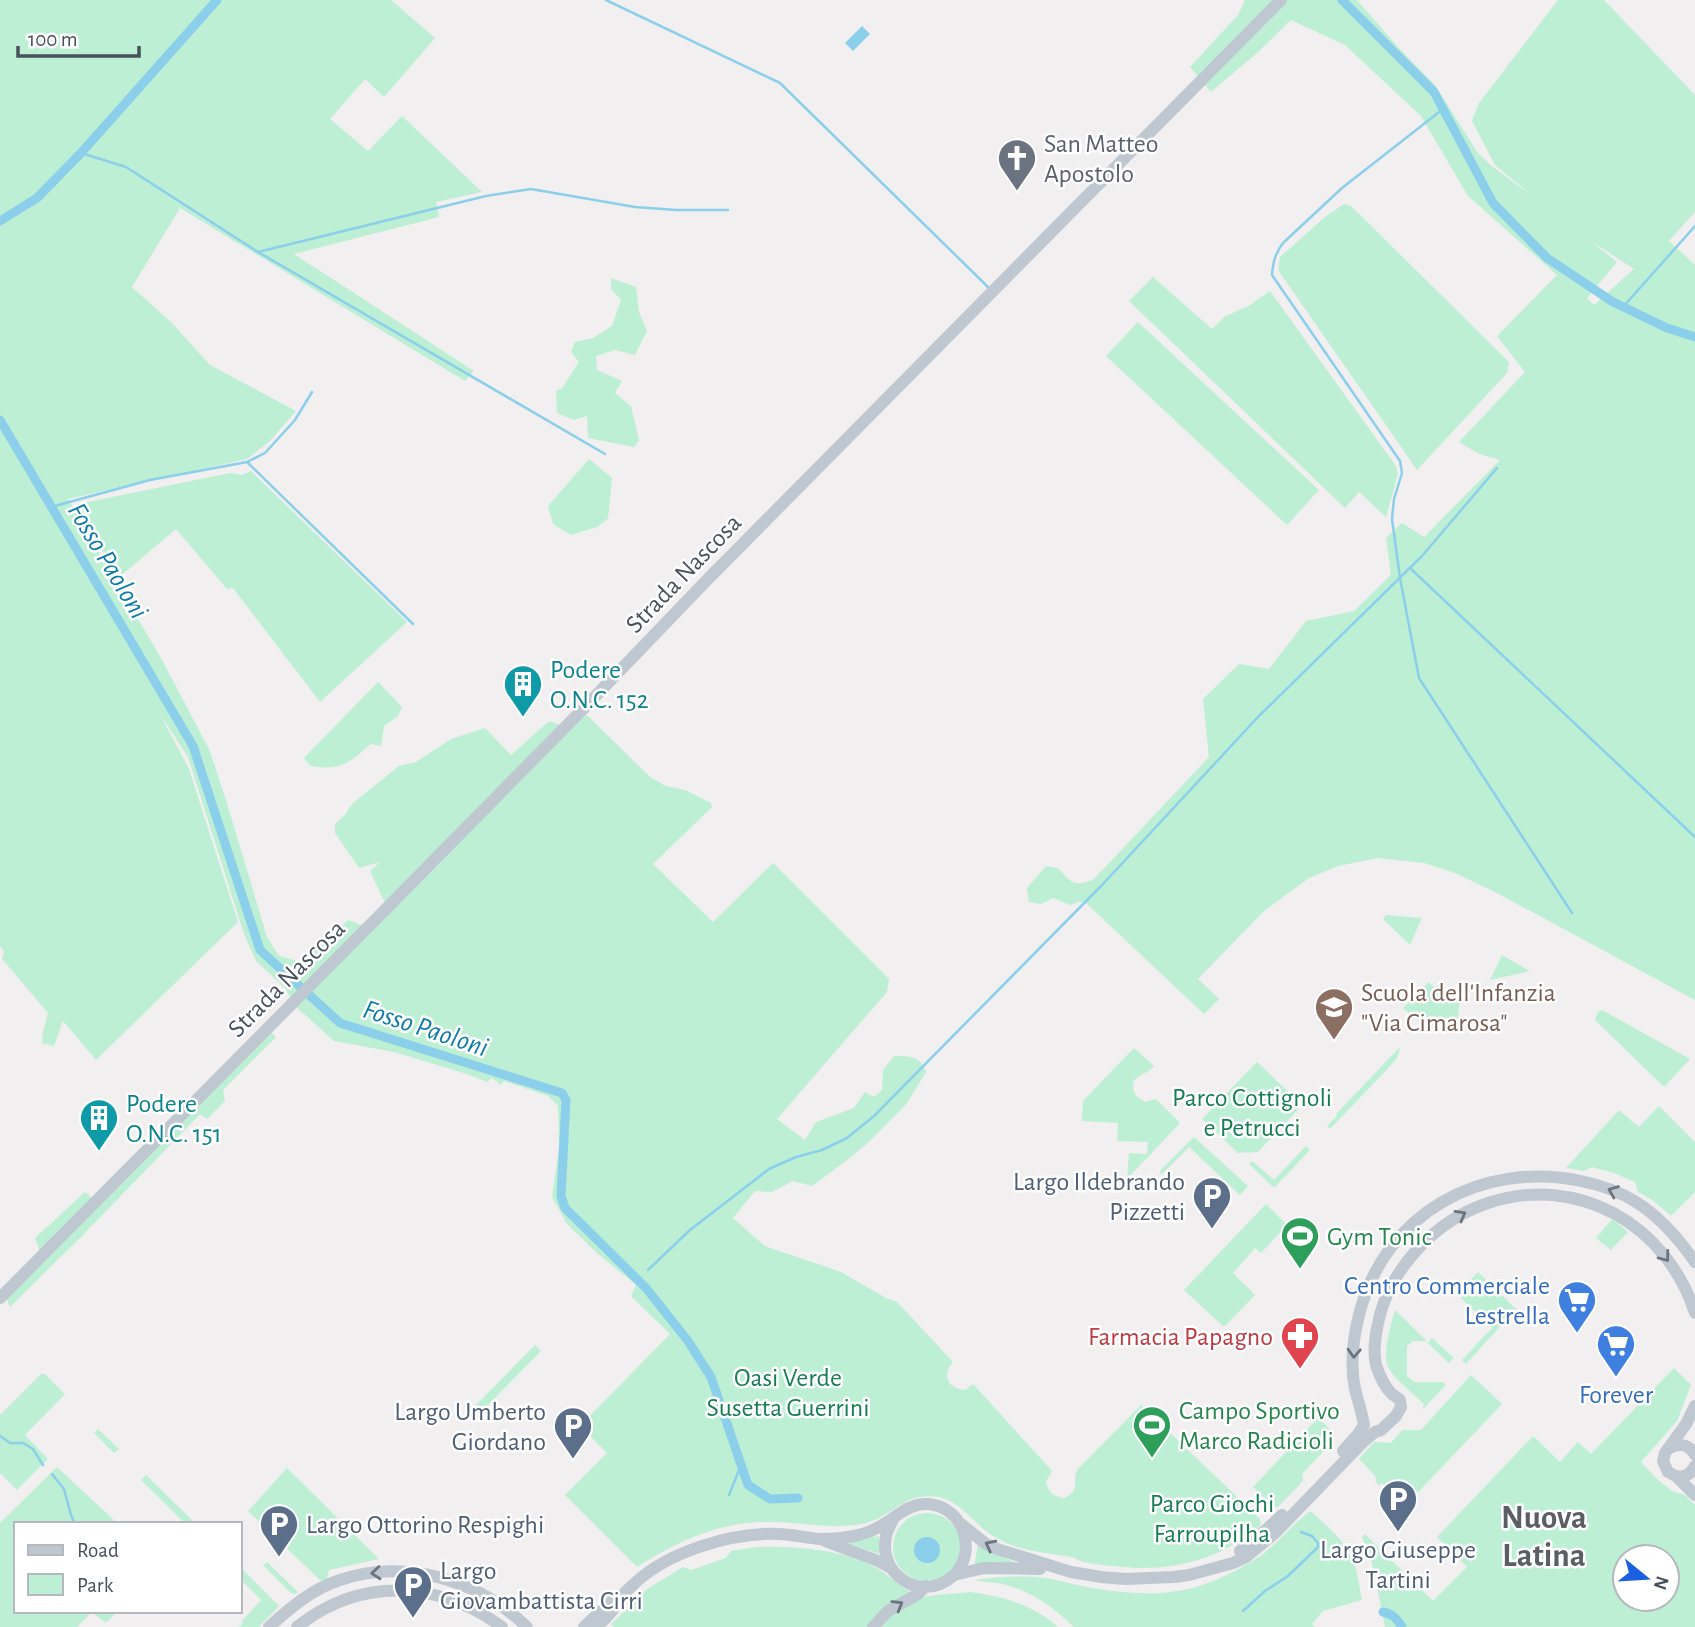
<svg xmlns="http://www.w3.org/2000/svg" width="1695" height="1627" viewBox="0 0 1695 1627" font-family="'Alegreya Sans',sans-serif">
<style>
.green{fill:#bdefd5;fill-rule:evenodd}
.water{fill:#8bcfeb}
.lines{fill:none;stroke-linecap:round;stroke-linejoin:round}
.stream{stroke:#8bcfeb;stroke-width:2.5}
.canal{stroke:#8bcfeb;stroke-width:9}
.tertiary{stroke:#bfc8d1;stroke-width:12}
.oneway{stroke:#6b747f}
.labels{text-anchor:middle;stroke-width:5;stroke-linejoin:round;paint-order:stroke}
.worship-label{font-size:26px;fill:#5b616d;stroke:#fff;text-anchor:start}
.street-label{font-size:26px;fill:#47505c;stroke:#fff}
.culture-label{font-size:26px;fill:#0d838f;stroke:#fff;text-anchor:start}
.education-label{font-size:26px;fill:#785e54;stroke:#fff;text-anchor:start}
.park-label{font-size:26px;fill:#177e53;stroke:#fff}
.service-label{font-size:26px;fill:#4e5e75;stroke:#fff;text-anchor:end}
.leisure-label{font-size:26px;fill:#27864d;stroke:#fff;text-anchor:start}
.shop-label{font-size:26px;fill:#366cbe;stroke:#fff;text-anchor:end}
.health-label{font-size:26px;fill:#be3a42;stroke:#fff;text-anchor:end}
.water-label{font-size:28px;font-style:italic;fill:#0d7ca9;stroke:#fff}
.district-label{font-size:33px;font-weight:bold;fill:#5b5f64;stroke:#fff}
</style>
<rect width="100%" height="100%" fill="#f1efef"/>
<path class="green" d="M 0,0 L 391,0 L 435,38 L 384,97 L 365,79 L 330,119 L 368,151 L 402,116 L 482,192 L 436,202 L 439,217 L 294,254 L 474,371 L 465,381 L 180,208 L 132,287 L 172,323 L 210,365 L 296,411 L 270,441 L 247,459 L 68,499 L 162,660 L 209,749 L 225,797 L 267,937 L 279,956 L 302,962 L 348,920 L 373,929 L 389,912 L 370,871 L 380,862 L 359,868 L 335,833 L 335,824 L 345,815 L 352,804 L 399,766 L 416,762 L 451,739 L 485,728 L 511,755 L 549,721 L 570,729 L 583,715 L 588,716 L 650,777 L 666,786 L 685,790 L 711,803 L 712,807 L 653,864 L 713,922 L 773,863 L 889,979 L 887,992 L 777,1119 L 805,1140 L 816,1122 L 854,1108 L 865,1092 L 874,1097 L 882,1090 L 883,1070 L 894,1056 C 908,1056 922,1056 926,1072 L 907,1103 L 871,1140 L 850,1158 L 812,1186 L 793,1181 L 772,1192 L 755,1191 L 733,1218 L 765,1246 L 841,1272 L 886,1298 L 897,1302 L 953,1362 C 941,1374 948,1389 965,1390 L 973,1384 L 1052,1471 L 1046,1482 C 1048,1492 1054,1497 1064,1498 C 1081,1491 1072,1482 1077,1470 L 1141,1405 L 1260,1519 L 1261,1525 C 1222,1559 1172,1572 1122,1567 C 1112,1566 1089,1564 1080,1561 C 1077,1559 1075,1558 1072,1557 C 1045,1553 1018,1551 995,1537 C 975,1526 962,1502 939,1497 C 902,1491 893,1518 861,1524 C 829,1530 798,1521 766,1522 C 718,1522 676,1542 637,1567 L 565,1495 L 607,1453 L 580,1426 L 670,1334 L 631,1296 L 636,1285 L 597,1253 L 567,1224 L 552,1197 L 559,1148 L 558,1106 L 548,1096 L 504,1081 L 501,1085 L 492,1078 L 487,1082 L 467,1074 L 394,1052 L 334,1041 L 295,1006 L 285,988 L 256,961 L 244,934 L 188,757 L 160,714 L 189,769 L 238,922 L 96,1060 L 63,1021 L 54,1046 L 42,1043 L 43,1032 L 48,1013 L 2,959 L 4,951 L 0,946 Z
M 1245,0 L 1357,0 L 1397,46 L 1435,85 L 1478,153 L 1493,167 L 1534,197 L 1495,165 L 1472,121 L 1479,103 L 1558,0 L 1604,0 L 1695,95 L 1695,212 L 1669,241 L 1695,265 L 1695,1000 L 1497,893 L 1455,873 L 1424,863 L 1378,858 L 1338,866 L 1309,878 L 1264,911 L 1198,979 L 1219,999 L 1204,1014 L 1085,902 L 1078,902 L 1070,905 L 1053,898 L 1041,904 L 1029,902 L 1027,888 L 1046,866 L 1058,868 C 1071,882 1074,888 1094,879 L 1209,757 L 1203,699 L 1239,664 L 1269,669 L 1306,621 L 1354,611 L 1391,575 L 1386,538 L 1402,523 L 1424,537 L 1500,460 L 1479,454 L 1459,442 L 1525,372 L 1497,336 L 1557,275 L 1468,196 L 1421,116 L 1345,45 L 1291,20 L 1258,52 L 1211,92 L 1190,67 L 1238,15 ZM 1591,241 L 1634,269 L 1594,305 L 1587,298 L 1617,262 Z
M 1344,204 L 1351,206 L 1509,362 L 1507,373 L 1417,470 L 1278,270 L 1280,257 L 1325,217 Z
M 1153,277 L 1212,329 L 1224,317 L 1250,305 L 1270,291 L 1396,466 L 1398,474 L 1386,517 L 1359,492 L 1345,508 L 1129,301 Z
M 611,278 L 636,287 L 639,312 L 647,331 L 635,355 L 615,350 L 596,356 L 597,370 L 622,381 L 615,393 L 631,406 L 639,440 L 634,447 L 588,438 L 587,416 L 574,420 L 557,413 L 556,391 L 562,388 L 579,362 L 571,352 L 575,342 L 593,338 L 612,326 L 621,300 L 611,289 Z
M 1138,322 L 1319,490 L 1287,525 L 1106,356 Z
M 589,459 L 612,478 L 608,519 L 597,527 L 571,535 L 553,524 L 548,506 Z
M 251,471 L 407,622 L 320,702 L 233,588 L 227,589 L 176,529 L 117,579 L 78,504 L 230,473 L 242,475 Z
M 378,682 L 402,707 L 398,716 L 384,726 L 381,746 L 371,744 C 366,747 363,751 358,755 C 343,768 329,769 310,766 L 304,758 Z
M 1386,915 L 1422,918 L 1410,945 L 1383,919 Z
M 1502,955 L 1530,971 L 1490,980 Z
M 1429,982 C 1438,992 1446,1000 1460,999 L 1456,1032 C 1431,1032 1422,1025 1403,1008 Z
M 1602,1010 L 1690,1059 L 1664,1087 L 1595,1020 L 1598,1012 Z
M 269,1030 L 276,1037 L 223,1090 L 225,1101 L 207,1119 L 200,1114 L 81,1237 L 10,1307 L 6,1297 L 43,1260 L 35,1238 L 85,1192 L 97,1203 Z
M 1400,1047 L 1397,1058 L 1392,1064 L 1330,1129 L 1327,1126 L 1337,1116 L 1336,1114 Z
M 1134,1048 L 1154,1066 C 1144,1078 1126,1074 1136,1096 L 1145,1102 L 1156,1099 L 1180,1123 L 1127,1179 L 1129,1153 L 1147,1154 L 1148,1142 L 1117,1141 L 1118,1123 L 1082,1121 L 1083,1101 Z
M 1257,1062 L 1302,1105 L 1258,1152 L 1238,1153 L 1202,1119 Z
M 1659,1106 L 1695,1142 L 1695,1192 L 1672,1215 L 1670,1215 L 1652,1200 L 1638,1192 L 1635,1182 L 1614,1173 L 1592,1167 L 1584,1171 L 1566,1168 L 1619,1110 L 1639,1127 Z
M 1194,1137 L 1248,1186 L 1240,1195 L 1189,1147 L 1162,1174 L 1159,1172 Z
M 1306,1146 L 1310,1150 L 1275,1187 L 1272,1186 L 1249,1164 L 1252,1161 L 1274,1180 Z
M 1266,1204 L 1287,1225 L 1261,1253 L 1255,1248 L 1233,1273 L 1255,1295 L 1224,1327 L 1184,1290 Z
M 1612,1219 L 1628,1232 L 1611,1250 L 1596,1238 Z
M 1478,1272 L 1516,1309 L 1466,1364 L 1462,1360 L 1492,1328 L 1461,1298 L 1462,1296 L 1458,1293 Z
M 1395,1310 L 1427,1341 L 1413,1341 L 1407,1346 L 1407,1376 L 1414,1382 L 1443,1382 L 1446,1385 L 1422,1410 L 1424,1404 C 1414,1394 1394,1379 1388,1367 C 1382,1353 1391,1324 1395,1310 Z
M 1432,1338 L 1454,1358 L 1449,1363 L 1428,1343 Z
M 535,1345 L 541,1351 L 480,1413 L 474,1407 Z
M 1674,1368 L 1691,1385 L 1677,1421 L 1641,1462 L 1657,1479 L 1672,1491 L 1685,1495 L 1695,1505 L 1695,1627 L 1385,1627 L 1372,1563 L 1362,1537 L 1365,1534 L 1433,1601 L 1467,1567 L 1437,1537 L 1533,1436 L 1560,1462 L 1578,1442 L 1591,1454 ZM 1667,1557 L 1667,1599 L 1625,1599 L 1625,1557 Z
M 41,1374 L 45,1374 L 65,1394 L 25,1435 L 48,1459 L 17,1490 L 0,1473 L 0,1415 Z
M 1471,1375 L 1502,1404 L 1405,1506 L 1382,1483 L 1379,1486 L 1375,1481 L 1377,1478 L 1359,1459 L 1374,1442 L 1391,1443 L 1402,1430 L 1421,1430 Z
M 1318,1418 L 1334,1433 L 1334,1440 L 1302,1474 L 1303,1481 L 1278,1507 L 1274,1507 L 1253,1487 Z
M 98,1429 L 119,1449 L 114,1453 L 94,1433 Z
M 57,1467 L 118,1524 L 16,1524 L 16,1611 L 118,1611 L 106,1623 L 92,1612 L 77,1627 L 0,1627 L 0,1523 Z
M 287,1468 L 379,1559 L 329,1570 L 327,1579 L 321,1581 L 248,1511 Z
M 146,1475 L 196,1524 L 186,1524 L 141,1480 Z
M 1309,1512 L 1312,1512 C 1327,1526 1345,1541 1353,1560 C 1358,1572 1359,1587 1362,1600 L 1323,1611 L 1312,1624 L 1315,1627 L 1074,1627 C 1052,1606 1027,1588 997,1583 C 989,1582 981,1582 975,1580 C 998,1577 1022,1575 1045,1578 C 1057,1579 1069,1584 1082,1586 C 1112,1592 1147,1596 1178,1591 C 1205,1587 1234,1573 1257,1558 C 1277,1545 1291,1525 1309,1512 Z
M893 1547a34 34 0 1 1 68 0a34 34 0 1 1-68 0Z
M 879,1536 L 879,1554 L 844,1542 Z
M 978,1545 L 995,1554 L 1019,1564 L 974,1566 Z
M 756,1547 C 796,1546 843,1549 878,1569 C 889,1575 897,1585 909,1591 L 909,1593 L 867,1627 L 614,1627 L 611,1624 L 647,1589 L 683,1567 L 691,1570 L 726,1558 L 731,1551 Z
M 267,1562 L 298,1592 L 295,1594 L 291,1593 L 263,1565 Z
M 240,1567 L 279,1606 L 259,1627 L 239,1627 L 243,1623 L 242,1621 L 261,1600 L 240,1579 Z
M 970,1592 C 1002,1596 1034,1605 1058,1627 L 882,1627 C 907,1592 932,1596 970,1592 Z"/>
<path class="water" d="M 862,26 L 870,34 L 853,51 L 845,43 Z
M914 1550a13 13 0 1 1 26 0a13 13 0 1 1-26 0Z"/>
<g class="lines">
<path class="stream" d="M 606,0 L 780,83 L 988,287
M 1443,109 L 1342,188 L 1283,243 C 1275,254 1273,262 1272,275 L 1400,461 L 1402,473 L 1394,499 L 1392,519 L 1400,578 L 1419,678 L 1572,913
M 81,153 L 126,167 L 258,252 L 605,454
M 258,252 L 486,196 L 531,189 L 635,207 L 676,210 L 728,210
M 1623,307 L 1695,226
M 247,462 L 413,624
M 51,507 L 150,480 L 247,462 L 265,453 L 295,420 L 312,392
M 1410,568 L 1695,837
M 648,1270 L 690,1230 L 769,1169 L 796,1157 L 822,1150 L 847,1138 L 874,1116 L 1103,884 L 1258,717 L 1422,556 L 1497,468
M 639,1280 L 641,1278
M 0,1436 L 10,1443 L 23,1443 L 33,1449 L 43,1465
M 52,1474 L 64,1489 L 71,1515 L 75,1524
M 729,1495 L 741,1465
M 1243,1611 L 1265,1591 L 1288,1576 L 1318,1547 L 1318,1543 L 1312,1536 L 1301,1532"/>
<path class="canal" d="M 1342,0 L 1434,92 L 1493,203 L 1547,258 L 1613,302 L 1667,328 L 1695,337
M 0,221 L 37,198 L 81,153 L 217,0
M 0,420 L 193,746 L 260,950 L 340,1023 L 562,1093 L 566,1100 L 561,1196 L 565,1208 L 646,1288 L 688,1341 L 711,1377 L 748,1485 L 770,1499 L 798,1498
M 1383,1612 C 1393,1614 1397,1619 1402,1627"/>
<path class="tertiary" d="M 0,1298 L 380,915 L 584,708 L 706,581 L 1281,0
M 1695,1406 L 1686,1424 L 1665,1453 L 1663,1461 L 1668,1472 L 1676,1476 L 1695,1495
M 1668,1449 C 1678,1442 1689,1444 1695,1455
M 1343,1451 L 1359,1433 L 1364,1425 C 1362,1413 1358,1401 1355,1389 C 1350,1365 1353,1339 1359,1315 C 1384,1214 1481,1160 1581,1181 C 1600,1185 1619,1191 1636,1202 C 1660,1217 1679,1239 1695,1262
M 1676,1476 C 1685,1478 1691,1474 1695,1466
M 961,1524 L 986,1544 L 997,1549 L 1071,1572 L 1101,1577 L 1125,1579 L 1174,1577 L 1189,1575 L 1233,1563 L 1246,1557 L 1275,1533 L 1362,1443 L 1375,1432 L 1381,1430 L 1396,1416 L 1401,1407 L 1400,1400 C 1397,1397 1394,1396 1391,1393 C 1385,1387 1379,1374 1376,1365 C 1373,1353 1375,1340 1377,1328 C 1387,1271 1434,1221 1488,1203 C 1578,1173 1667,1225 1695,1313
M 825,1541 L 878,1561 L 891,1568
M 1240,1551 L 1267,1529 L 1282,1515
M 954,1575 L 984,1568 L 1040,1569
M 269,1627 C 290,1608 312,1589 340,1580 C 406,1558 478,1580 527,1627
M 297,1627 C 360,1577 438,1580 502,1627
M 584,1627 L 612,1601
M 597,1627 C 603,1621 610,1614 615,1607 C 616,1606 618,1600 620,1598 C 624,1593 630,1588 635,1583 C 668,1552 732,1532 778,1534 C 792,1534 806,1538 820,1539 C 834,1539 849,1538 862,1534 C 888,1528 904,1502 928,1504 C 963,1506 979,1552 953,1576 C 916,1608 865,1564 893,1520
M 873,1627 L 888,1611 L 918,1594 L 926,1586"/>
</g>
<defs><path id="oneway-chevron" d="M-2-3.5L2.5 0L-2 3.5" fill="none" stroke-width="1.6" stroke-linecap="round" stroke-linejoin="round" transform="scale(1.75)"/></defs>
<g class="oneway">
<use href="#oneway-chevron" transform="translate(1613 1191) rotate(-158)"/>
<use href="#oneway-chevron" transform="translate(1461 1215) rotate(-29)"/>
<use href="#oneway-chevron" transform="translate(1665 1257) rotate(53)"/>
<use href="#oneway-chevron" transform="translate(1354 1353) rotate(93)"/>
<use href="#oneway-chevron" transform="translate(990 1545) rotate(-153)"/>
<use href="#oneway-chevron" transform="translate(376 1573) rotate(175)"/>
<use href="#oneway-chevron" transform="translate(898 1605) rotate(-31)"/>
</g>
<defs>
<g id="church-pin" transform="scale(2.0125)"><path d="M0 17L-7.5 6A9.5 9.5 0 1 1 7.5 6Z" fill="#6b7280" stroke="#fff"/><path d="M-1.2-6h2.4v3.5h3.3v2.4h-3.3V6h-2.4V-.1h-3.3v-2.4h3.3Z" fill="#fff"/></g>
<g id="building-pin" transform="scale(2.0125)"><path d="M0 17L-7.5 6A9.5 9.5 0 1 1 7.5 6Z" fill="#0f9aa8" stroke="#fff"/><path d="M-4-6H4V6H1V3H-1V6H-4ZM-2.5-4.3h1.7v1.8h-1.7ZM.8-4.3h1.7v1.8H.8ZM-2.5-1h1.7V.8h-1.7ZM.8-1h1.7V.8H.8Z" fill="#fff"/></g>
<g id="school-pin" transform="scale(2.0125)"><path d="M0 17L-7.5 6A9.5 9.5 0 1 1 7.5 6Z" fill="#8d6e63" stroke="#fff"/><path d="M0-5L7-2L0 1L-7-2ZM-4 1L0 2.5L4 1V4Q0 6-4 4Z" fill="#fff"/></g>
<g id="parking-pin" transform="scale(2.0125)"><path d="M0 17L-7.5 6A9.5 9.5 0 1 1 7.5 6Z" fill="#5c6f8a" stroke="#fff"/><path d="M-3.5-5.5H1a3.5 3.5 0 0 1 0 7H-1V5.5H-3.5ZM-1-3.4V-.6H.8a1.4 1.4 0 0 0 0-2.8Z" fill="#fff"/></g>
<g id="stadium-pin" transform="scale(2.0125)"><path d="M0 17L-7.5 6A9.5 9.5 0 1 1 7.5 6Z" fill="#2e9e5b" stroke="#fff"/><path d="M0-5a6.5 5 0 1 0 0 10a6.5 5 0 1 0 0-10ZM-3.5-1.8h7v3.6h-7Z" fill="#fff"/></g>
<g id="supermarket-pin" transform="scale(2.0125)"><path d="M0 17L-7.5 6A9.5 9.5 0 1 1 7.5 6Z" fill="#3f7fe0" stroke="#fff"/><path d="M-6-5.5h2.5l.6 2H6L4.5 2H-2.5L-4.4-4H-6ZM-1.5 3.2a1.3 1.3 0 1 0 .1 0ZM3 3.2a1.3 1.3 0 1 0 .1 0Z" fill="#fff"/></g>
<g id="pharmacy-pin" transform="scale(2.0125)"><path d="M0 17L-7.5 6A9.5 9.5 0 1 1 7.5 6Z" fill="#e0444e" stroke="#fff"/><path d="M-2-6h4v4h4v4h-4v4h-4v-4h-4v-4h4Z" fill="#fff"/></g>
</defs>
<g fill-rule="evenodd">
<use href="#church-pin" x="1017" y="158"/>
<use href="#building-pin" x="523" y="684"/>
<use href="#school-pin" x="1334" y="1007"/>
<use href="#building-pin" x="99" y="1118"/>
<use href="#parking-pin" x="1212" y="1196"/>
<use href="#stadium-pin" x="1300" y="1236"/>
<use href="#supermarket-pin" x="1577" y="1300"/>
<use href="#pharmacy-pin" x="1300" y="1336"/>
<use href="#supermarket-pin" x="1616" y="1344"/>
<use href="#stadium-pin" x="1152" y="1425"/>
<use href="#parking-pin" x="573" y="1426"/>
<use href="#parking-pin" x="1398" y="1499"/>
<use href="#parking-pin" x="279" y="1524"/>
<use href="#parking-pin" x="413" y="1585"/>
</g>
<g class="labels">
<g class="worship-label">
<text x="1044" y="152">San Matteo<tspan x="1044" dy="30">Apostolo</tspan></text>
</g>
<g class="street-label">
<text transform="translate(683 573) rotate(-46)" y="9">Strada Nascosa</text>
<text transform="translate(286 978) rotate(-45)" y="9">Strada Nascosa</text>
</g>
<g class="culture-label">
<text x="550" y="678">Podere<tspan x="550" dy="30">O.N.C. 152</tspan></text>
<text x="126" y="1112">Podere<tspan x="126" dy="30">O.N.C. 151</tspan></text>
</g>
<g class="education-label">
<text x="1361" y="1001">Scuola dell'Infanzia<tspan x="1361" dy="30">"Via Cimarosa"</tspan></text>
</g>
<g class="park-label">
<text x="1252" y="1106">Parco Cottignoli<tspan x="1252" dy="30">e Petrucci</tspan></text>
<text x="788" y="1386">Oasi Verde<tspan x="788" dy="30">Susetta Guerrini</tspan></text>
<text x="1212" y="1512">Parco Giochi<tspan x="1212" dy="30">Farroupilha</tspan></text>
</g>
<g class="service-label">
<text x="1185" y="1190">Largo Ildebrando<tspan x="1185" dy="30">Pizzetti</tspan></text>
<text x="546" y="1420">Largo Umberto<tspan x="546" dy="30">Giordano</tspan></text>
<text x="306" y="1533" text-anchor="start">Largo Ottorino Respighi</text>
<text x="1398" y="1558" text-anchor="middle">Largo Giuseppe<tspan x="1398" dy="30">Tartini</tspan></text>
<text x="440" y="1579" text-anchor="start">Largo<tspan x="440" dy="30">Giovambattista Cirri</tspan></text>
</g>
<g class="leisure-label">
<text x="1327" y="1245">Gym Tonic</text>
<text x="1179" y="1419">Campo Sportivo<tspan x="1179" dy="30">Marco Radicioli</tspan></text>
</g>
<g class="shop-label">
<text x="1550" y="1294">Centro Commerciale<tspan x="1550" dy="30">Lestrella</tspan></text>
<text x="1616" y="1403" text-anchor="middle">Forever</text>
</g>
<g class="health-label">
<text x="1273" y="1345">Farmacia Papagno</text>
</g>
<g class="water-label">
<text transform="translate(109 560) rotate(59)" y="10">Fosso Paoloni</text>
<text transform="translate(426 1027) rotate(18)" y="10">Fosso Paoloni</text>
</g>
<g class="district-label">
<text x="1544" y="1528">Nuova<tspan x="1544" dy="38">Latina</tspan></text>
</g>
</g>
<rect x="14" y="1522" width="228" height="91" fill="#ffffff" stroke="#b5b9be" stroke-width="2"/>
<rect x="28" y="1545" width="35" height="10" fill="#bfc8d1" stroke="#b5b9be" stroke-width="2"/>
<text x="77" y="1557" font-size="21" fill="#47505c">Road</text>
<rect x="28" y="1574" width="35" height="21" fill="#bdefd5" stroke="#b5b9be" stroke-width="2"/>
<text x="77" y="1592" font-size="21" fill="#47505c">Park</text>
<g transform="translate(1646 1578) rotate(108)"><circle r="33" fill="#ffffff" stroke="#b5b9be" stroke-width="2"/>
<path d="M0-5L12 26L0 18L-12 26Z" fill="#1a60e0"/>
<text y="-10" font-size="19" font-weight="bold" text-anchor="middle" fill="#47505c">N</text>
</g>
<path d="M18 46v10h121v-10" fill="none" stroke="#47505c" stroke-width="3.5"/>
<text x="28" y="46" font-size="21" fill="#47505c" stroke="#ffffff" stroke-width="5" paint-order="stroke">100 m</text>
</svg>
